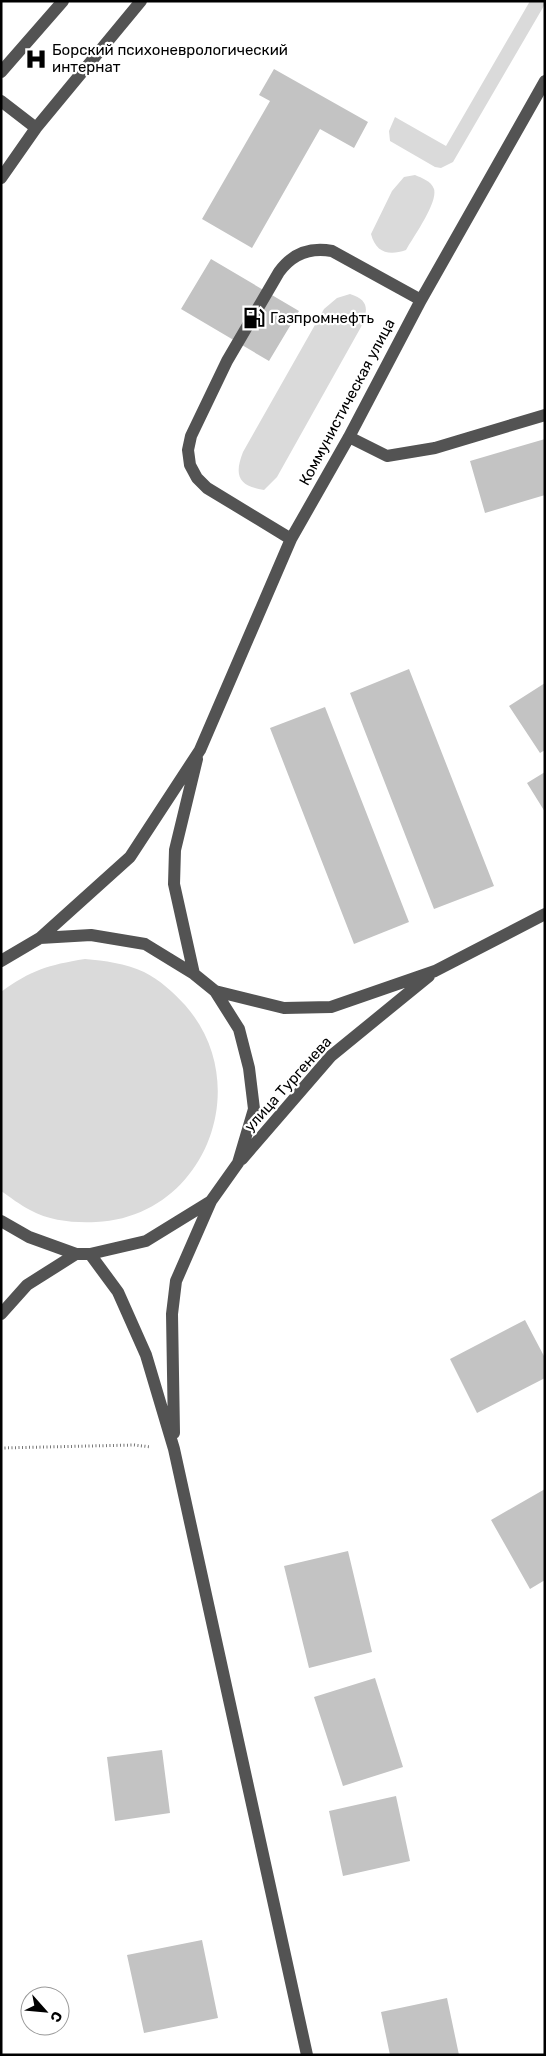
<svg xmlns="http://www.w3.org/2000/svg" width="546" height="2056" viewBox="0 0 546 2056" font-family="Rubik,sans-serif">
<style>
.green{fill:#dadada}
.building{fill:#c3c3c3}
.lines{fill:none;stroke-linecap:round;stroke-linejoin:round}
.path{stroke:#757575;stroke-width:3;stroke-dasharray:1 2.5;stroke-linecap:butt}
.minor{stroke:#535353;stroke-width:12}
.labels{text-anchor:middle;stroke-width:4.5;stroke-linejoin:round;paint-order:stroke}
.poi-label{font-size:15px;fill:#000;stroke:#fff;text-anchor:start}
.street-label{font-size:15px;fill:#000;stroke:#fff}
</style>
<rect width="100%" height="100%" fill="#fff"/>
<path class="green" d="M 530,1 L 545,1 L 545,4 L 453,162 L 441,168 L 435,167 L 390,141 L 389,131 L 395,117 L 446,146 Z
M 415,175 C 422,178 431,181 434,189 C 438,203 413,237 406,250 C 389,256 376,253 371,234 L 392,191 L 404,177 Z
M 350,294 C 370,300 368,311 361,327 L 277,477 L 264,490 C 238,486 234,475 243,452 L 324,309 L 337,298 Z
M 85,959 C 105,961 125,963 144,972 C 160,980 173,992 185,1005 C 256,1085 205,1217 96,1222 C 74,1223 50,1221 30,1210 C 20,1205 10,1197 1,1191 L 1,992 C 31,970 48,965 85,959 Z"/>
<path class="building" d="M 274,69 L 368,122 L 354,148 L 320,129 L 252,248 L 202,219 L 270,101 L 259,95 Z
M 211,259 L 299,311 L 269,361 L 181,309 Z
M 545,439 L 545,495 L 485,513 L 470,461 Z
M 409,669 L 494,886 L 434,909 L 350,693 Z
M 545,683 L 545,750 L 540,753 L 509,706 Z
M 325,707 L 409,922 L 354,944 L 270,728 Z
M 545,772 L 545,812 L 527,783 Z
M 525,1320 L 545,1358 L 545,1378 L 477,1413 L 450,1359 Z
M 545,1489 L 545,1580 L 530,1589 L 491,1520 Z
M 348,1551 L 372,1652 L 309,1668 L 284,1566 Z
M 375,1678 L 403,1767 L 343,1786 L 314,1697 Z
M 162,1750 L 170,1813 L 115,1821 L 107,1757 Z
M 396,1796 L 410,1861 L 343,1876 L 329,1811 Z
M 202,1940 L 218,2018 L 144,2033 L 127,1955 Z
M 447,1998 L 459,2055 L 390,2055 L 381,2012 Z"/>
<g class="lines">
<path class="path" d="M 1,1448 L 134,1445 L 151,1447"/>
<path class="minor" d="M 1,72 L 63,1
M 1,101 L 36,128
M 1,178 L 36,128 L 141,1
M 349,437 L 387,456 L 435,448 L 545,415
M 291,539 L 207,488 L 197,478 L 190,465 L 188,450 L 191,436 L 227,361 L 279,272 C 292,254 310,247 332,251 L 421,300
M 40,938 L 130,857 L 200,750 L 291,539 L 349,437 L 421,300 L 545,81
M 1,961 L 40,938 L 91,935 L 145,944 L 194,974 L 215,991 L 239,1029 L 249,1068 L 254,1109 L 238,1163 L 211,1201 L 176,1281 L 172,1314 L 174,1433
M 194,974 L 174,884 L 175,850 L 197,759
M 215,991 L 284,1008 L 331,1007 L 435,971 L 545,914
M 242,1159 L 331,1056 L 429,976
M 1,1221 L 29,1237 L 76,1254 L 90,1254 L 146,1241 L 211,1201
M 90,1254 L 118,1292 L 146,1355 L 174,1449 L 307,2055
M 1,1314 L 27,1285 L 76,1254"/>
</g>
<defs>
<g id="hospital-bare" transform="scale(1.725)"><path d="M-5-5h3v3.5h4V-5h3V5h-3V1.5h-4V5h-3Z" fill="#000" stroke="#fff" stroke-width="2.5" paint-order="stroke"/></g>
<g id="fuel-bare" transform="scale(1.725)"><path d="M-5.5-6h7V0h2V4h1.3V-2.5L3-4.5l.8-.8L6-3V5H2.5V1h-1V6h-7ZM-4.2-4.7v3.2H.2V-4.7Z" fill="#000" stroke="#fff" stroke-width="2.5" paint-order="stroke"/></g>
</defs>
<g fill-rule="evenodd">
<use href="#hospital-bare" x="36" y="59"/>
<use href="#fuel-bare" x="254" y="318"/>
</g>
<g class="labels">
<g class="poi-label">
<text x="52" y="55">Борский психоневрологический<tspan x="52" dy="17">интернат</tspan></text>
<text x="270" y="323">Газпромнефть</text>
</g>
<g class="street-label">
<text transform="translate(347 402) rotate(-62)" y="5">Коммунистическая улица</text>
<text transform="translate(288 1084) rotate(-48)" y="5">улица Тургенева</text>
</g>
</g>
<rect width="546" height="2056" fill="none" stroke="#000000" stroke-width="5"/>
<g transform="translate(45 2011) rotate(117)"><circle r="24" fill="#ffffff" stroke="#999999"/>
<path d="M0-4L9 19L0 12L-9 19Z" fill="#000000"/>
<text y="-8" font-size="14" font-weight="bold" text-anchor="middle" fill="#000000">С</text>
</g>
</svg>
